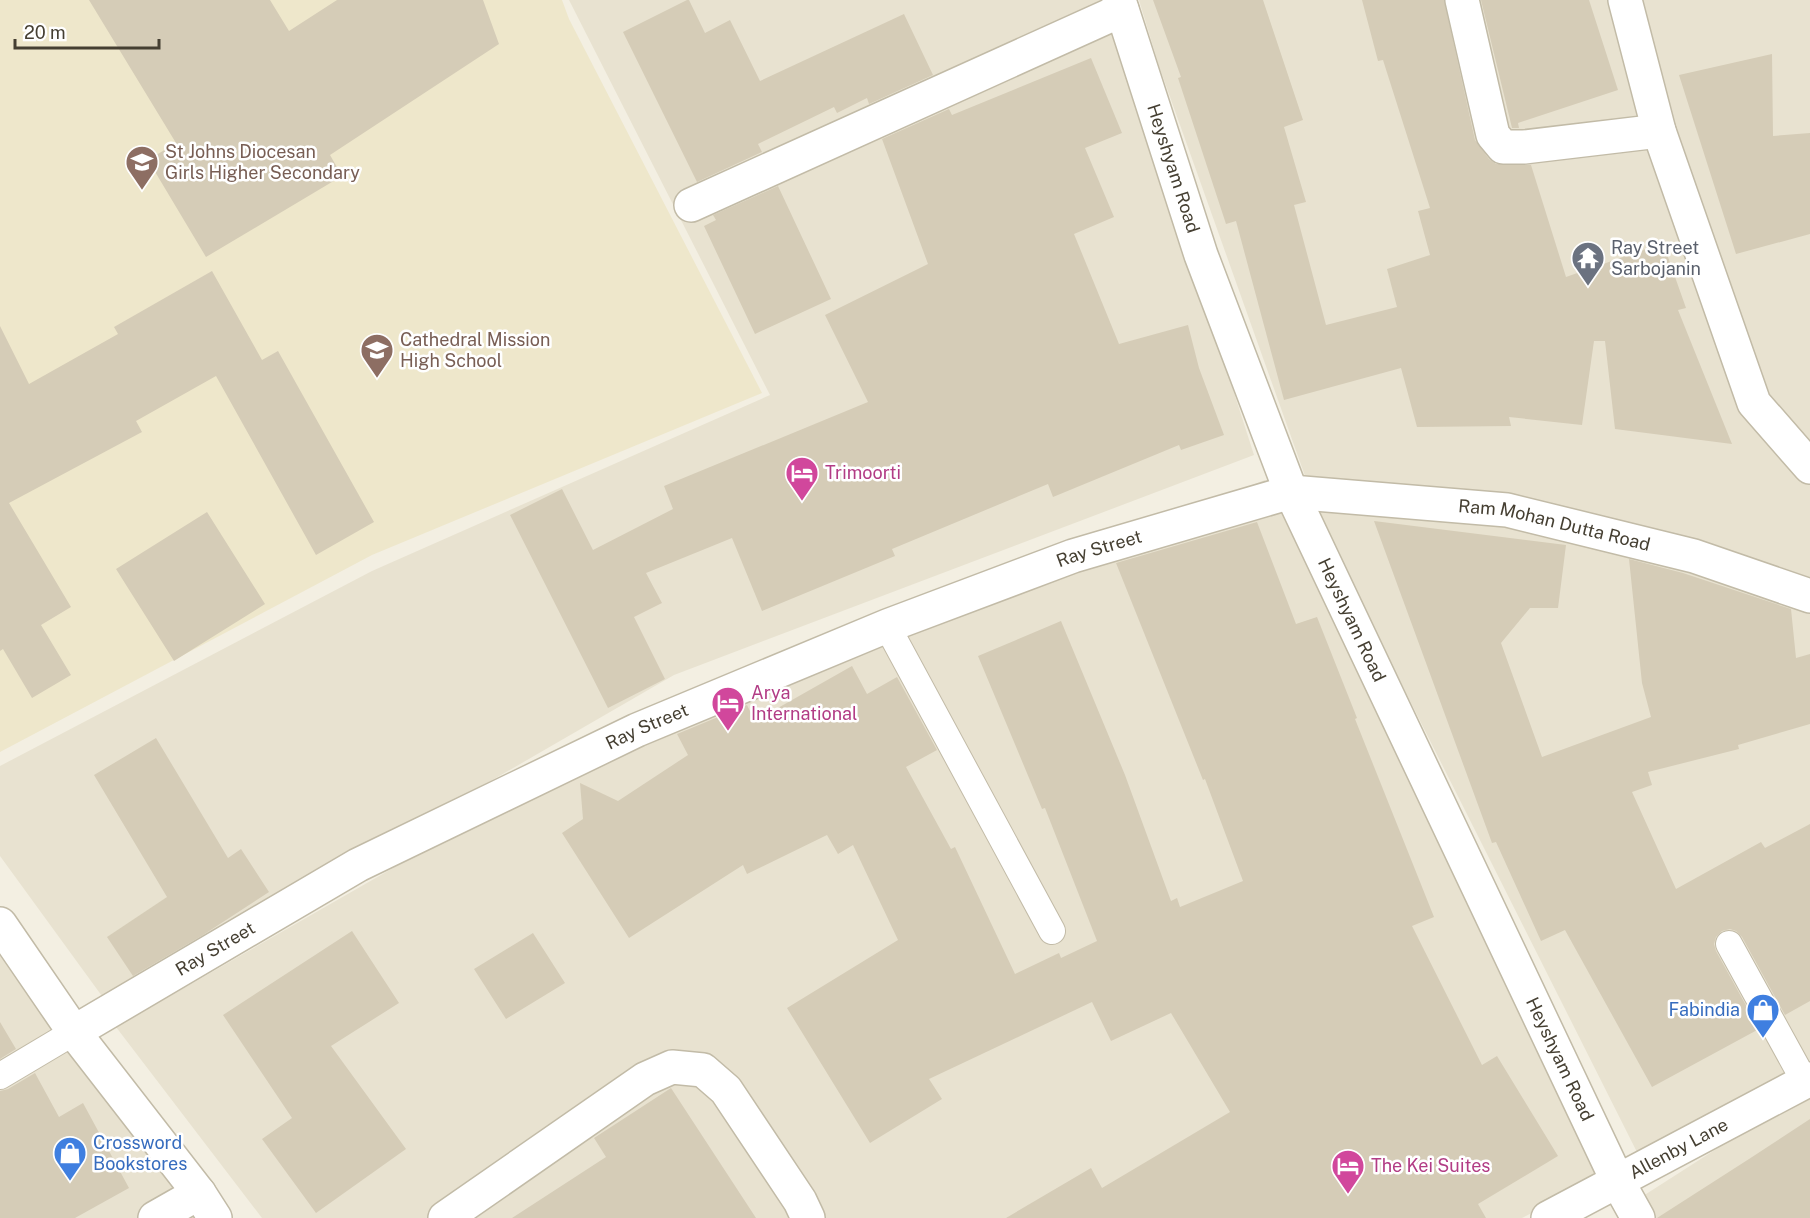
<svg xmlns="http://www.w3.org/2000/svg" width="1810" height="1218" viewBox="0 0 1810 1218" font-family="'Public Sans',sans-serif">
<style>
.residential{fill:#e8e2d0}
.education{fill:#eee7cb}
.building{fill:#d5ccb7}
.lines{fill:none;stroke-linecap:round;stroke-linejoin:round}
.service-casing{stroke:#c2bba7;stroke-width:28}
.minor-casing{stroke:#c2bba7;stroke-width:36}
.tertiary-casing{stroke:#c2bba7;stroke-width:36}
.service{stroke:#fff;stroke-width:26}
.minor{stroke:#fff;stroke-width:33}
.tertiary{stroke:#fff;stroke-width:33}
.labels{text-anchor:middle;stroke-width:5;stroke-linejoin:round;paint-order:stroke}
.education-label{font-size:18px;fill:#785e54;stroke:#fff;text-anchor:start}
.street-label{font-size:18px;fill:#453f32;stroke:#fff}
.worship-label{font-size:18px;fill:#5b616d;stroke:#fff;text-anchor:start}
.hotel-label{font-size:18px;fill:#b23c85;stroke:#fff;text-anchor:start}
.shop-label{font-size:18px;fill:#366cbe;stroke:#fff;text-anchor:end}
</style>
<rect width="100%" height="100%" fill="#f3efe2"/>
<path class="residential" d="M 569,0 L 1108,0 L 1254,455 L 674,675 L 107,1003 L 0,856 L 0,766 L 372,571 L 770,395 Z
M 1139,0 L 1810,0 L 1810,1064 L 1644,1166 L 1325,532 L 1159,66 Z
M 1265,480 L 1431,818 L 1598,1178 L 1522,1218 L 262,1218 L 116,1027 L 660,715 Z
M 0,918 L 224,1218 L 0,1218 Z
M 1810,1089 L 1810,1218 L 1656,1218 L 1643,1196 Z"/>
<path class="education" d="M 0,0 L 562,0 L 569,19 L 762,393 L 372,555 L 0,752 Z"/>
<path class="building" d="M 89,0 L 270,0 L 289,31 L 337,0 L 483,0 L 499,44 L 330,155 L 342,176 L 206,257 L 148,160 L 176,143 Z
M 687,0 L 689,0 L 705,33 L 730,20 L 760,81 L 904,14 L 933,75 L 869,104 L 867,98 L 837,113 L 834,107 L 758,144 L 762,152 L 697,182 L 623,32 Z
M 1153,0 L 1263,0 L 1303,120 L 1284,127 L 1306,202 L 1294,205 L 1326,325 L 1397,307 L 1387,269 L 1430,255 L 1418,211 L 1430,208 L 1383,60 L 1378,61 L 1362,0 L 1444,0 L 1475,140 L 1489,159 L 1496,164 L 1531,165 L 1566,277 L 1663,243 L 1686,308 L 1678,310 L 1732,444 L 1615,429 L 1605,341 L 1594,341 L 1582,425 L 1509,417 L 1511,426 L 1417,427 L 1401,368 L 1284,400 L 1236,221 L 1226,224 L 1178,78 L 1181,77 Z
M 1481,0 L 1589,0 L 1618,90 L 1518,123 L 1519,128 L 1512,128 Z
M 1772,54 L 1773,136 L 1810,133 L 1810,234 L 1736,254 L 1679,75 Z
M 1091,58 L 1122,133 L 1085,148 L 1114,217 L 1074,234 L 1119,344 L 1188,325 L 1199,368 L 1224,435 L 1181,450 L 1179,445 L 1053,497 L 1048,484 L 892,549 L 895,556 L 762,611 L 732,538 L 646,573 L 662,603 L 634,617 L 665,679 L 608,708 L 510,515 L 562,489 L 593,550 L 673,509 L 664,486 L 868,402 L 825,315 L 928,264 L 882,139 L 949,109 L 952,115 Z
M 778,186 L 831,299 L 755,334 L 704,226 L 716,220 L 713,215 Z
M 212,271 L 262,360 L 278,351 L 374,522 L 316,555 L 216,376 L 136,421 L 142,432 L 9,503 L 71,607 L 41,625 L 71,675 L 32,698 L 3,649 L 0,651 L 0,326 L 29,384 L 118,334 L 114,327 Z
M 207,512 L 265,604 L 174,661 L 116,569 Z
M 1374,521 L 1566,545 L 1558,608 L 1530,608 L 1501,643 L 1542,757 L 1651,717 L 1642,683 L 1629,559 L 1683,573 L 1791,609 L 1796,658 L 1810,654 L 1810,724 L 1738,745 L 1739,749 L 1648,772 L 1652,785 L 1632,792 L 1676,889 L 1761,842 L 1765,848 L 1810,824 L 1810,1001 L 1785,1015 L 1742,937 L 1736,931 L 1730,929 L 1722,931 L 1716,937 L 1714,944 L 1716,951 L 1759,1029 L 1652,1087 L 1565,930 L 1541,941 L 1496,842 L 1492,843 Z
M 1257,522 L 1296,624 L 1317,617 L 1357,718 L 1355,719 L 1434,917 L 1412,926 L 1482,1065 L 1497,1056 L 1558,1156 L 1478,1204 L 1486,1218 L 1006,1218 L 1091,1168 L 1102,1188 L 1230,1112 L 1171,1013 L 1111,1041 L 1092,1002 L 929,1079 L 942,1099 L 870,1143 L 787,1008 L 898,940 L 853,845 L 838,854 L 827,835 L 747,874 L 743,865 L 629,938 L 562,833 L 583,819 L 580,783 L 618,801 L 688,755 L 677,734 L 747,705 L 755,721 L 852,666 L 867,694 L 897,677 L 937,750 L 906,767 L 951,849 L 955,847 L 1015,974 L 1059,953 L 1061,958 L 1097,941 L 1045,808 L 1042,809 L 978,656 L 1061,621 L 1125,775 L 1171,901 L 1177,898 L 1180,907 L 1243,881 L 1205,779 L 1203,780 L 1116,563 Z
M 156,738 L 228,858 L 241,849 L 269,892 L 203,935 L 133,976 L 107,937 L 167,897 L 94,775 Z
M 352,931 L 399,1003 L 331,1046 L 406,1149 L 316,1213 L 262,1139 L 292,1118 L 223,1015 Z
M 533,933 L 565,983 L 506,1019 L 474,969 Z
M 0,1022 L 16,1049 L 0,1059 Z
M 35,1073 L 59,1117 L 83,1103 L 129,1188 L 75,1218 L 0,1218 L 0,1091 L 8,1089 Z
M 671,1088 L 756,1218 L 512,1218 L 606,1157 L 594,1138 Z
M 1810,1119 L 1810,1218 L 1657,1218 L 1749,1159 Z"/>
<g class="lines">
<g class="service-casing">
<path id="service" d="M 887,626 L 1052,931
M 1729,944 L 1805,1082
M 0,1076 L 74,1032"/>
</g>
<g class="minor-casing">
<g id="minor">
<path id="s1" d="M 1119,0 L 1201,255 L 1291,492 L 1618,1182 L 1638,1218"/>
<path d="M 1462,0 L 1493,135 L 1503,147 L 1524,147 L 1659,131"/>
<path d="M 1625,0 L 1659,131 L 1754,403 L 1810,467"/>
<path d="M 691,205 L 1122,10"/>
<path id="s2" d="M 74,1032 L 358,865 L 637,730 L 887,626 L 1073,556 L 1291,492 L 1507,510 L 1694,556 L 1810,596"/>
<path d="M 155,1218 L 199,1193"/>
<path d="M 445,1218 L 645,1079 L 672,1067 L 703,1070 L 726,1090 L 800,1201 L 808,1218"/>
<path id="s3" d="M 1548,1218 L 1810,1079"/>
</g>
</g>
<g class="tertiary-casing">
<path id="tertiary" d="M 0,924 L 74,1032 L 199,1193 L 215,1218"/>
</g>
<use href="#service" class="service"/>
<use href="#minor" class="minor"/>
<use href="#tertiary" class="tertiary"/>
</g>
<defs>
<g id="school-pin" transform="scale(1.725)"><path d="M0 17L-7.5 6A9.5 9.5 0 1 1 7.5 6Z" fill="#8d6e63" stroke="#fff"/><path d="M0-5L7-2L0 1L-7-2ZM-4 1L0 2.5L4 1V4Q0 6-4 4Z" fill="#fff"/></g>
<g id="temple-pin" transform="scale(1.725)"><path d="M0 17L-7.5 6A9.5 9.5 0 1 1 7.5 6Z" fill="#6b7280" stroke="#fff"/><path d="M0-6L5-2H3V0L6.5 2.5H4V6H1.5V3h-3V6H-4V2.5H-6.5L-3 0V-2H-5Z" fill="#fff"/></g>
<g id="hotel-pin" transform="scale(1.725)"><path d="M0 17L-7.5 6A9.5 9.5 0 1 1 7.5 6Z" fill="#d1479c" stroke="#fff"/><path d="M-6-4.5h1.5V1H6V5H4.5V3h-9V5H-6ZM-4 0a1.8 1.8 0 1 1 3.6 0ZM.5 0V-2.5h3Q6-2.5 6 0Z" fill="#fff"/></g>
<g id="shop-pin" transform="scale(1.725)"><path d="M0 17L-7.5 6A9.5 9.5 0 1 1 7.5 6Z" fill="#3f7fe0" stroke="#fff"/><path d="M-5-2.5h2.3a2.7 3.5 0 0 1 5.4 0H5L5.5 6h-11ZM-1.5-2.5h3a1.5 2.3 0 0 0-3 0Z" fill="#fff"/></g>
</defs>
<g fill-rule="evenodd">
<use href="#school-pin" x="142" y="162"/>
<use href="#temple-pin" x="1588" y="258"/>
<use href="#school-pin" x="377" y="350"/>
<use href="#hotel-pin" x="802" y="473"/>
<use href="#hotel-pin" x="728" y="703"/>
<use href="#shop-pin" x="1763" y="1010"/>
<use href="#shop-pin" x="70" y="1153"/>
<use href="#hotel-pin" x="1348" y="1166"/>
</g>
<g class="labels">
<g class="education-label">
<text x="165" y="158">St Johns Diocesan<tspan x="165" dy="21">Girls Higher Secondary</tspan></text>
<text x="400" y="346">Cathedral Mission<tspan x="400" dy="21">High School</tspan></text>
</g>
<g class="street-label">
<text dy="6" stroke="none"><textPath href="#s1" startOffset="177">Heyshyam Road</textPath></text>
<text dy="6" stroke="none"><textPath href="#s2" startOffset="1602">Ram Mohan Dutta Road</textPath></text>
<text dy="6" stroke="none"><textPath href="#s2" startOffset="1136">Ray Street</textPath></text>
<text dy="6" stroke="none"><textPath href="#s1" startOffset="663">Heyshyam Road</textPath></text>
<text dy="6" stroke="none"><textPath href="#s2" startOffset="650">Ray Street</textPath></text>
<text dy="6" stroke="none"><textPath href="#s2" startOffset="164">Ray Street</textPath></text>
<text dy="6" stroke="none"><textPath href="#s1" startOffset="1149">Heyshyam Road</textPath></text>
<text dy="6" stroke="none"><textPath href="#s3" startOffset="148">Allenby Lane</textPath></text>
</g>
<g class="worship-label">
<text x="1611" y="254">Ray Street<tspan x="1611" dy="21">Sarbojanin</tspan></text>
</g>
<g class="hotel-label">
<text x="825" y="479">Trimoorti</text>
<text x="751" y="699">Arya<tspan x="751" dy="21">International</tspan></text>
<text x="1371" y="1172">The Kei Suites</text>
</g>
<g class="shop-label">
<text x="1740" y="1016">Fabindia</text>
<text x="93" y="1149" text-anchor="start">Crossword<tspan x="93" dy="21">Bookstores</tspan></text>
</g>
</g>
<path d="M15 39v9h144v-9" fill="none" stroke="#453f32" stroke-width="3"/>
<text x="24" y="39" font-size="18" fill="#453f32" stroke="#ffffff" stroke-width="4.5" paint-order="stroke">20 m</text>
</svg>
